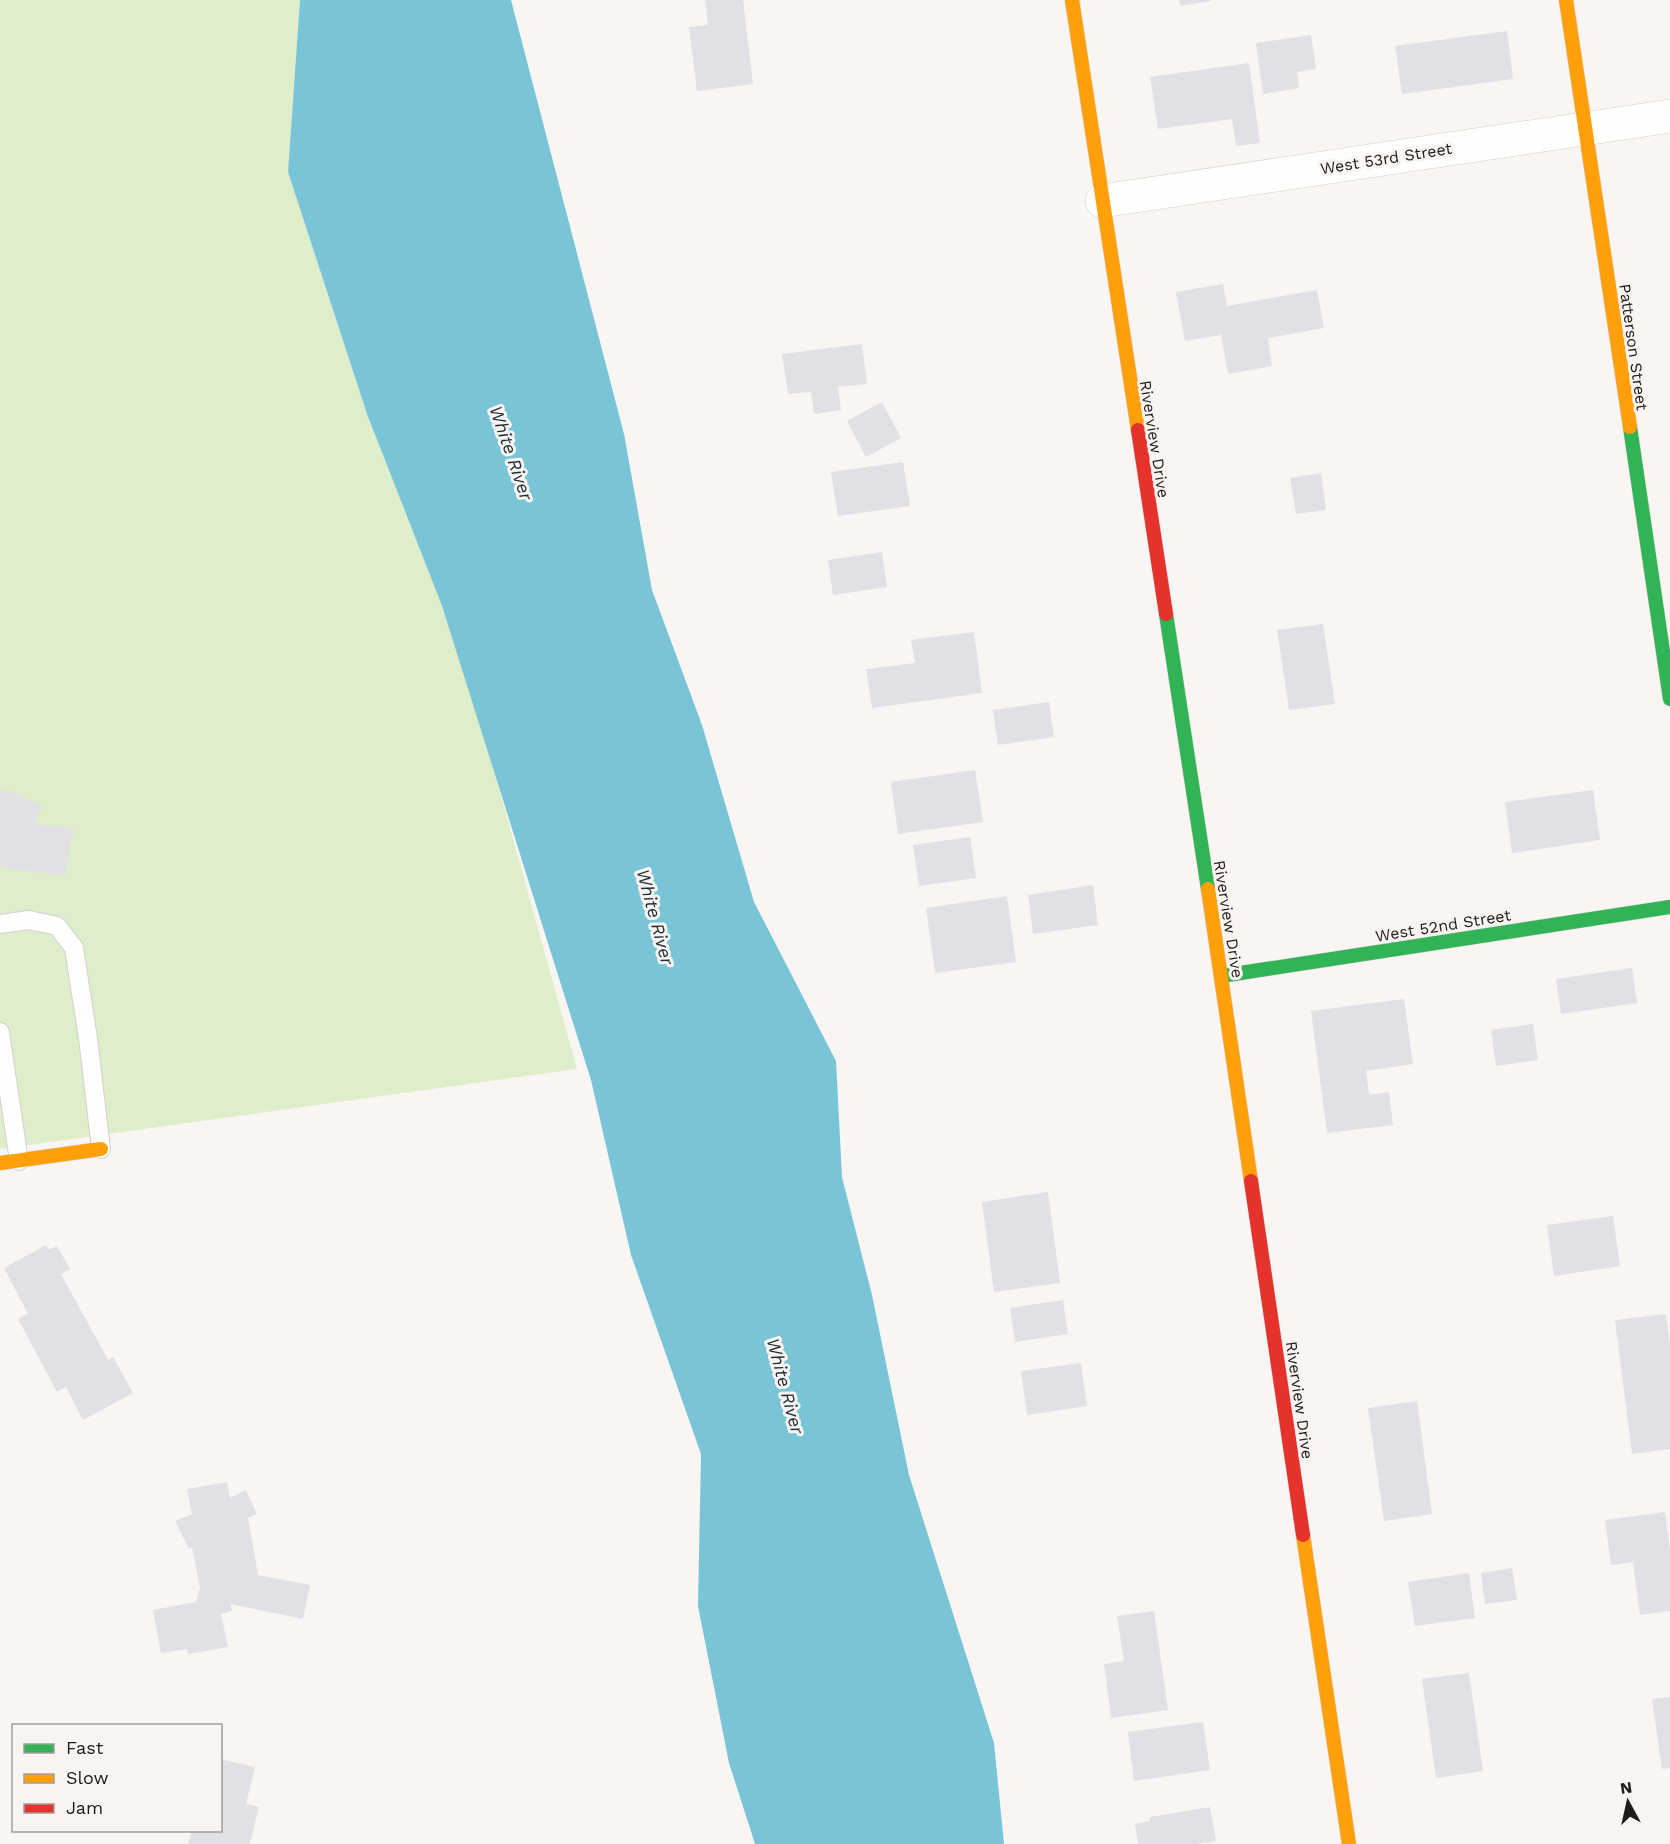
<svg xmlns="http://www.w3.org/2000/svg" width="1670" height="1844" viewBox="0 0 1670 1844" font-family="'Work Sans',sans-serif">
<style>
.green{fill:#dfeeca}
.water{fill:#79c5d7}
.building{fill:#e1e0e5}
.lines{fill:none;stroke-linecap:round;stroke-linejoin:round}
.lane-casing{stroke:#d3d0cf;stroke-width:20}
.street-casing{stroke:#d3d0cf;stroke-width:34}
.fast-casing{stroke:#d3d0cf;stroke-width:15}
.slow-casing{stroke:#d3d0cf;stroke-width:15}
.jam-casing{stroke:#d3d0cf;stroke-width:15}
.lane{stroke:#fefefd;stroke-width:18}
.street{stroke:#fefefd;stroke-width:33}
.fast{stroke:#30b455;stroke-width:14}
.slow{stroke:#ff9f0a;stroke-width:14}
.jam{stroke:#e5322d;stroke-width:14}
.labels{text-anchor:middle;stroke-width:6;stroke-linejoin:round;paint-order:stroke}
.street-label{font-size:16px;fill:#1d1b1b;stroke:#f9f4f2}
.water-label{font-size:18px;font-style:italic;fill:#1a2d32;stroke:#f9f4f2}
</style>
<rect width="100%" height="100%" fill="#f8f5f3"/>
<path class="green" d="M 0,0 L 300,0 L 288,172 L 367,414 L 442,606 L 495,774 L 577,1069 L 0,1149 Z"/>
<path class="water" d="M 300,0 L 511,0 L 624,434 L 652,590 L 702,725 L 754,902 L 836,1061 L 842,1177 L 872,1295 L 909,1475 L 994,1743 L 1004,1844 L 755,1844 L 729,1763 L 698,1606 L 701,1454 L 631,1255 L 591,1080 L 442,606 L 367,414 L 288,172 Z"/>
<path class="building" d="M 705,0 L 743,0 L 753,84 L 697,91 L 689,27 L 708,25 Z
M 1179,0 L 1210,0 L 1211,1 L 1180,6 Z
M 1507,31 L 1513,79 L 1402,94 L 1395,46 Z
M 1311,35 L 1316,69 L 1297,72 L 1299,88 L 1263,94 L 1256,43 Z
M 1249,63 L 1260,143 L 1236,146 L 1232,119 L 1158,129 L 1150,77 Z
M 1223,284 L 1227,306 L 1317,290 L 1324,328 L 1268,338 L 1272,366 L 1228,374 L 1221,335 L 1185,341 L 1176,292 Z
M 862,344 L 867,384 L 838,387 L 841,410 L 814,414 L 811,392 L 788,394 L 782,354 Z
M 882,402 L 901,438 L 866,457 L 847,421 Z
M 903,462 L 910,506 L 838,516 L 831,472 Z
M 1321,473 L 1326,510 L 1296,514 L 1290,478 Z
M 882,552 L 887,587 L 833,595 L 828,560 Z
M 1323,624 L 1335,704 L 1289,710 L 1277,630 Z
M 974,632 L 982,693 L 872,708 L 866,669 L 915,663 L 911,640 Z
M 1049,702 L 1054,737 L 998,745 L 993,710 Z
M 975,770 L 983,822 L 898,834 L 891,782 Z
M 6,790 L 42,806 L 34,824 L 73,829 L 65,876 L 0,867 L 0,792 Z
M 1593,790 L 1600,840 L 1512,853 L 1505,802 Z
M 970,837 L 976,878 L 919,886 L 913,845 Z
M 1093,885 L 1098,925 L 1033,934 L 1028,895 Z
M 1007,896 L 1016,962 L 935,973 L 926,908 Z
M 1632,968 L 1637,1003 L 1561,1014 L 1556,979 Z
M 1404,999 L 1413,1064 L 1366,1071 L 1369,1095 L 1389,1092 L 1393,1125 L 1327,1133 L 1311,1011 Z
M 1533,1024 L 1538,1060 L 1496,1066 L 1491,1030 Z
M 1048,1192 L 1060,1283 L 994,1292 L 982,1202 Z
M 1613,1216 L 1620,1266 L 1554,1276 L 1547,1225 Z
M 46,1245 L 49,1250 L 57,1246 L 70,1269 L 61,1274 L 108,1360 L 113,1357 L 133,1393 L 83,1420 L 66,1387 L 57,1392 L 18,1319 L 28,1314 L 4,1268 Z
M 1063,1300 L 1068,1334 L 1015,1342 L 1010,1308 Z
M 1666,1314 L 1670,1344 L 1670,1449 L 1632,1454 L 1615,1320 Z
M 1081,1363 L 1087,1406 L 1027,1415 L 1021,1371 Z
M 1417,1401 L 1432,1514 L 1384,1521 L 1368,1408 Z
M 227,1482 L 230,1498 L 246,1490 L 257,1514 L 248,1518 L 258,1575 L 310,1585 L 303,1619 L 230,1604 L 232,1611 L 221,1614 L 228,1647 L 188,1654 L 187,1649 L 161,1653 L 153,1610 L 196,1602 L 200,1587 L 192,1547 L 189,1549 L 175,1521 L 192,1514 L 187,1489 Z
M 1665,1512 L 1670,1551 L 1670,1611 L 1640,1615 L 1633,1562 L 1611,1565 L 1605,1520 Z
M 1512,1568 L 1517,1600 L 1485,1604 L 1481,1573 Z
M 1469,1573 L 1475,1618 L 1415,1626 L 1408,1582 Z
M 1154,1611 L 1168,1710 L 1111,1718 L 1104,1664 L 1124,1661 L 1117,1616 Z
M 1469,1673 L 1483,1771 L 1436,1778 L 1422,1679 Z
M 1670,1697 L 1670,1768 L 1662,1769 L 1652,1699 Z
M 1203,1722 L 1210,1770 L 1134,1781 L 1128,1732 Z
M 220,1759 L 255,1767 L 246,1804 L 259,1807 L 250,1844 L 188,1844 L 192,1830 L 220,1830 Z
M 1210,1807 L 1216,1841 L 1196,1844 L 1138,1844 L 1135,1824 L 1150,1821 L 1150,1817 Z"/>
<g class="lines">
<g class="lane-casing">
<path id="lane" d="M 0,924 L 29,920 L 57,926 L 74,948 L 88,1038 L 101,1149
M 0,1032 L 19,1161"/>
</g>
<g class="street-casing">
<path id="street" d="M 1102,201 L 1670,116"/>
</g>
<g class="fast-casing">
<path id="fast" d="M 1630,427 L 1670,699
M 1166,614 L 1208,889
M 1221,976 L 1670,907"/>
</g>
<g class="slow-casing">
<path id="slow" d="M 1072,0 L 1138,430
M 1566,0 L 1630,427
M 1208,889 L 1251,1181
M 0,1163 L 101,1149
M 1303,1535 L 1349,1844"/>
</g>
<g class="jam-casing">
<path id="jam" d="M 1138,430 L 1166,614
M 1251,1181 L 1303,1535"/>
</g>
<use href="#lane" class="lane"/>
<use href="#street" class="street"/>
<use href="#fast" class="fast"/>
<use href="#slow" class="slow"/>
<use href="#jam" class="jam"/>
</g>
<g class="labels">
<g class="street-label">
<text transform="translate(1386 158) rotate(-9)" y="6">West 53rd Street</text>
<text transform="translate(1634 347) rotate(82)" y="6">Patterson Street</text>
<text transform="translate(1155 439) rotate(81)" y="6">Riverview Drive</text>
<text transform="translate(1229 919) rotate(81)" y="6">Riverview Drive</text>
<text transform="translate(1443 925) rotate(-9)" y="6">West 52nd Street</text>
<text transform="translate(1300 1400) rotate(82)" y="6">Riverview Drive</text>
</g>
<g class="water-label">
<text transform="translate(511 453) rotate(71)" y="6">White River</text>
<text transform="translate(655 917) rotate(75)" y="6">White River</text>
<text transform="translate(785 1386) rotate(75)" y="6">White River</text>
</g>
</g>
<rect x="12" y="1724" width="210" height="108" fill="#f9f4f2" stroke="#a19d9c" stroke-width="1.5"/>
<rect x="24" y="1744" width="30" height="9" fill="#30b455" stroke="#a19d9c" stroke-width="1.5"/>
<text x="66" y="1754" font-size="18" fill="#1d1b1b">Fast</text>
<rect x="24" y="1774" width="30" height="9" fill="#ff9f0a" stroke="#a19d9c" stroke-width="1.5"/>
<text x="66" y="1784" font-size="18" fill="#1d1b1b">Slow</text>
<rect x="24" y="1804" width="30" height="9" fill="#e5322d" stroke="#a19d9c" stroke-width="1.5"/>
<text x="66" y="1814" font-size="18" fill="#1d1b1b">Jam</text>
<g transform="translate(1628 1802) rotate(352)" stroke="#f9f4f2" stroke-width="4.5" paint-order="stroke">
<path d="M0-4.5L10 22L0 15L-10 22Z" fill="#1d1b1b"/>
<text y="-9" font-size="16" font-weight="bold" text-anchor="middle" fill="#1d1b1b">N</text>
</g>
</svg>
